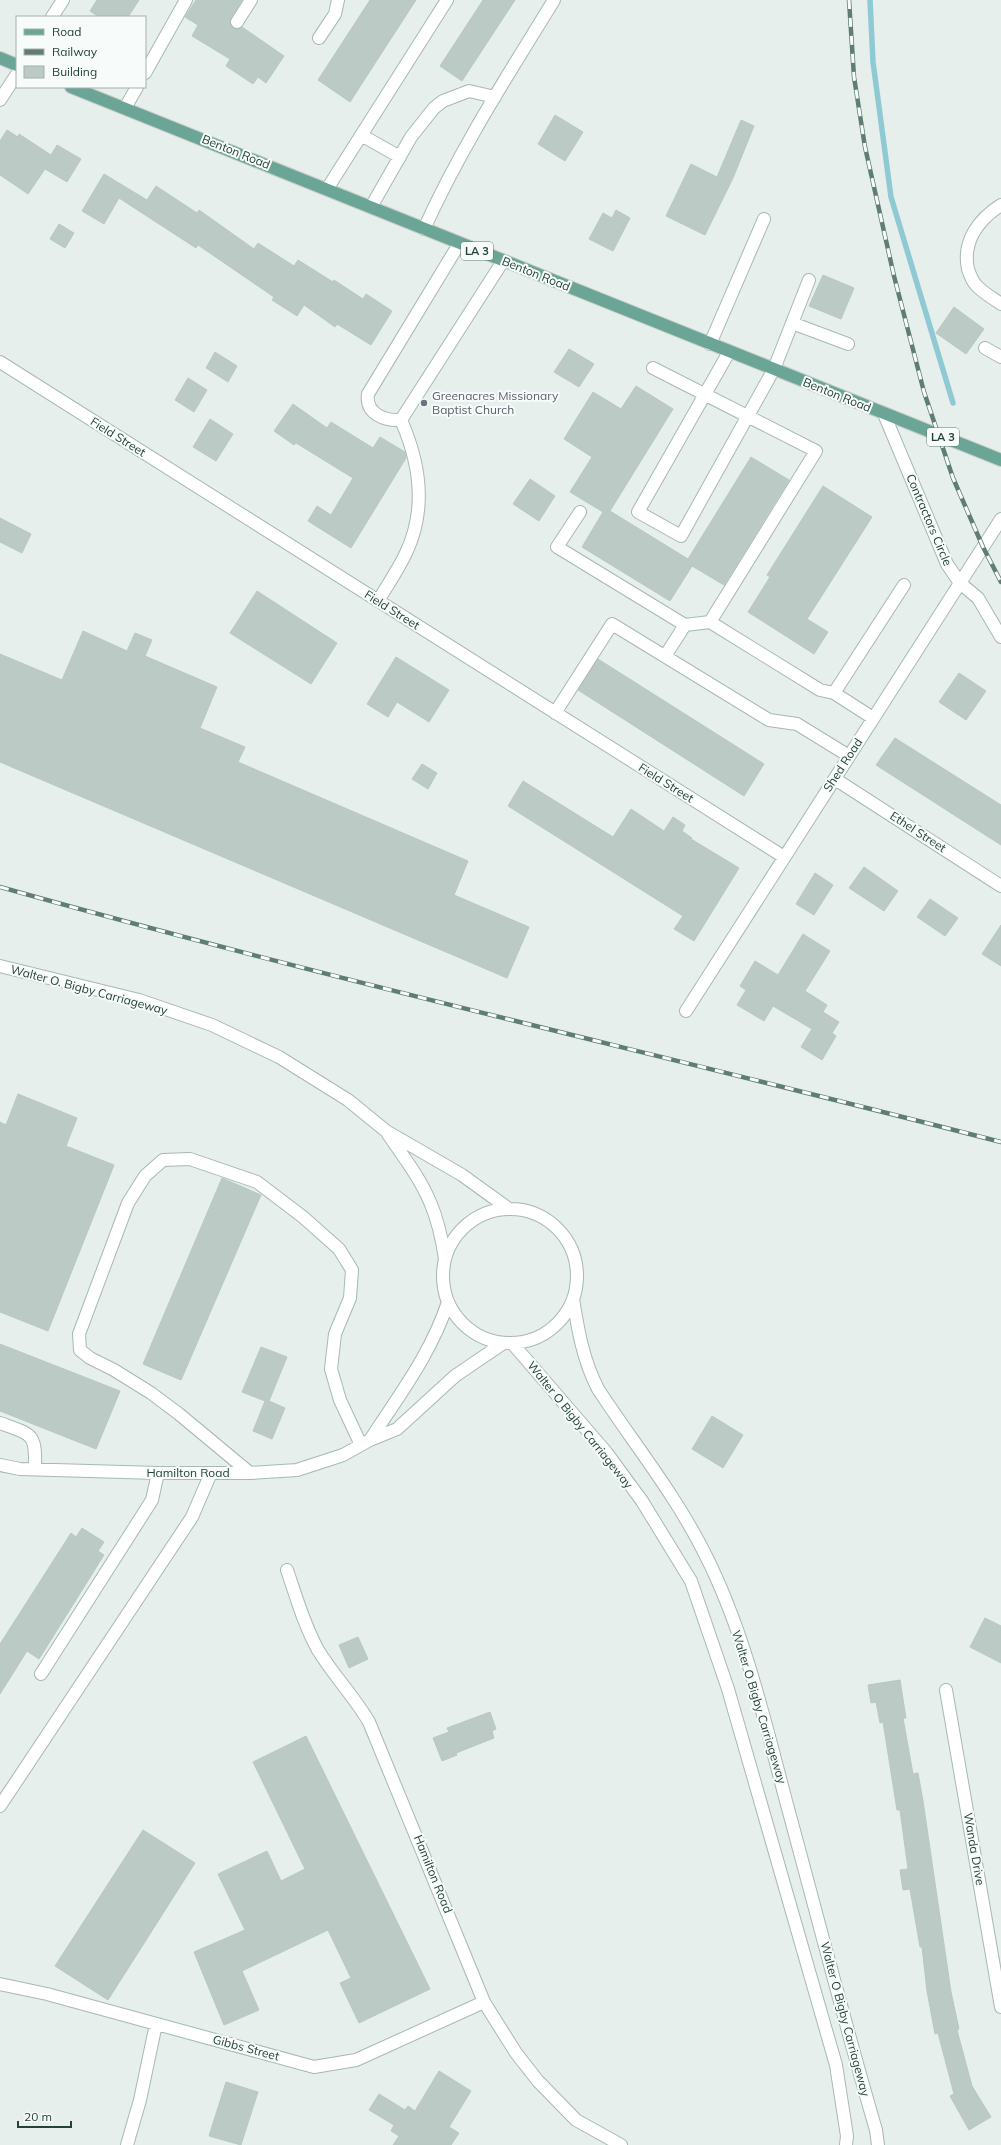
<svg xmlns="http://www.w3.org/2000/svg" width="1001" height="2145" viewBox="0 0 1001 2145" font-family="Mulish,sans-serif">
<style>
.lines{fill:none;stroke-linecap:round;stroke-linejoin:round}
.stream{stroke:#8ec9d4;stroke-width:5.5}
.building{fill:#bbcac4;stroke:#b8c9c2}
.minor-casing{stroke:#a8b8b2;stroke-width:14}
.major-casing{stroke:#c2cac8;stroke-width:14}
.minor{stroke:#fff;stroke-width:12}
.major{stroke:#6aa596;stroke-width:12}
.rail-casing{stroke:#5f7d75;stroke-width:4.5}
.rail{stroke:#f7fbf9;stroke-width:3;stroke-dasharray:9;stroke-linecap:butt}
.worship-dot{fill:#6b7280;stroke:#f7fbf9;stroke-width:1.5}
.labels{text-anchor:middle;stroke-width:4;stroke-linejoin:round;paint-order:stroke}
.shield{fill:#f7fbf9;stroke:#637a73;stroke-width:1}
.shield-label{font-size:11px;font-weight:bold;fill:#24423a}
.street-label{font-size:12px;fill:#24423a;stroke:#f7fbf9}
.worship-label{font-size:12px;fill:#5b616d;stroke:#f7fbf9;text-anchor:start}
</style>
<rect width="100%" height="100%" fill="#e6efeb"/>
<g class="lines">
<path class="stream" d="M 870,0 L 873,62 L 891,197 L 953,403"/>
</g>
<path class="building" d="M 97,0 L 139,0 L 128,17 L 99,17 L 90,11 Z
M 196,0 L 242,0 L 231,18 L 231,26 L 236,29 L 242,27 L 284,56 L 266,83 L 258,77 L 253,84 L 226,66 L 230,59 L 192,36 L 198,25 L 185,17 Z
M 370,0 L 416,0 L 350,102 L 318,80 Z
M 483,0 L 515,0 L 462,81 L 440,66 Z
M 555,115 L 583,132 L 565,161 L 538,144 Z
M 741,120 L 754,126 L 733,178 L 705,235 L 666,216 L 691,164 L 717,177 Z
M 7,130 L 18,137 L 19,134 L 51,155 L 57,145 L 81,159 L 67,182 L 45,169 L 28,194 L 0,175 L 0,141 Z
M 104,174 L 147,200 L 156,186 L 197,213 L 199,210 L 254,249 L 258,243 L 294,266 L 298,260 L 333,282 L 334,280 L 363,299 L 366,294 L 392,311 L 371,345 L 337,324 L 335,327 L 304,305 L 297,316 L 272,300 L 274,297 L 198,245 L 196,248 L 119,198 L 104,224 L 82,211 Z
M 616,210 L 630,218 L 613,251 L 589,239 L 603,213 L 612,218 Z
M 59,224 L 74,233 L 65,248 L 50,239 Z
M 823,275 L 854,288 L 841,319 L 809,306 Z
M 954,307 L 984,329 L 966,354 L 936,333 Z
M 569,349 L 594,364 L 579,387 L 554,372 Z
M 215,352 L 237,366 L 228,382 L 206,368 Z
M 188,378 L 207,390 L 194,412 L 175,400 Z
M 636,386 L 673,409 L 610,511 L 688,559 L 751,457 L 789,480 L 724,585 L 692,566 L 670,601 L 582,547 L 603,512 L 570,492 L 592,457 L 564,439 L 593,392 L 621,409 Z
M 293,404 L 327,428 L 331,422 L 373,448 L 380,437 L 405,452 L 406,458 L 351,548 L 308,521 L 317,506 L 331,515 L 353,478 L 296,443 L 294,445 L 274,431 Z
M 210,419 L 233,434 L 216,461 L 193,447 Z
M 530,479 L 555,496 L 539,521 L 513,504 Z
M 823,486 L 872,517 L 807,619 L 828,632 L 814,654 L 748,612 L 770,577 L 767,575 Z
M 0,518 L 31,534 L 22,553 L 0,542 Z
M 257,591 L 337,643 L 311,684 L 230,633 Z
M 83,631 L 127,651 L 135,633 L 152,640 L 145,656 L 217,687 L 200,728 L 245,747 L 238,762 L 468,861 L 454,895 L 529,927 L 507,978 L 0,762 L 0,654 L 62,680 Z
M 396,657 L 449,690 L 429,722 L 397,702 L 388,717 L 367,704 Z
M 598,659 L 764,764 L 744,796 L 578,690 Z
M 959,673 L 986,691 L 966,720 L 939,702 Z
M 895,738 L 1001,805 L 1001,845 L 876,765 Z
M 422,764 L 437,773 L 428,789 L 412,779 Z
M 523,781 L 613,837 L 631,809 L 664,831 L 673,817 L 685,825 L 682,831 L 692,838 L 691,839 L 739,868 L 694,941 L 674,929 L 683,916 L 508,806 Z
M 864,867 L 898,891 L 884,911 L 849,888 Z
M 815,873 L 833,885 L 814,915 L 796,904 Z
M 930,899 L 958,918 L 945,936 L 917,917 Z
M 1001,925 L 1001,966 L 982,954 Z
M 803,934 L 830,951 L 805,991 L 827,1005 L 823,1012 L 839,1022 L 832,1033 L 836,1036 L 822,1060 L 801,1047 L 812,1029 L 773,1006 L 764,1021 L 737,1005 L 746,990 L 740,986 L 755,961 L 778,975 Z
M 18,1094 L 77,1118 L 66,1146 L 114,1165 L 48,1331 L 0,1312 L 0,1122 L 6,1125 Z
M 222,1178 L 261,1195 L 181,1380 L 143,1364 Z
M 0,1344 L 120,1391 L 96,1449 L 0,1411 Z
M 261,1347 L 287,1357 L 269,1401 L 285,1408 L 272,1439 L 253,1431 L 265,1401 L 242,1392 Z
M 712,1416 L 743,1435 L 723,1468 L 692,1449 Z
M 82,1528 L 104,1542 L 98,1551 L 104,1555 L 39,1659 L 27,1651 L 0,1694 L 0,1644 L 71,1533 L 76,1537 Z
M 985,1618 L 1001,1626 L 1001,1663 L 970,1647 Z
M 358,1637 L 368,1659 L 349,1668 L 339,1645 Z
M 900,1680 L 906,1718 L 903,1718 L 913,1774 L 918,1773 L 923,1801 L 951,1992 L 959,2029 L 957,2030 L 972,2086 L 991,2117 L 969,2130 L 950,2096 L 954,2094 L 938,2033 L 935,2034 L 927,1991 L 922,1947 L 920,1947 L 910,1889 L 903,1890 L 900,1870 L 908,1869 L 900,1810 L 897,1810 L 883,1722 L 880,1723 L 876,1702 L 871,1703 L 868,1685 Z
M 490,1712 L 496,1729 L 492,1731 L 494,1738 L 456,1753 L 457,1755 L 442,1761 L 433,1738 L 449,1732 L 447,1728 Z
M 306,1736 L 430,1989 L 359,2023 L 340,1983 L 351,1978 L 328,1930 L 242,1971 L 259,2010 L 224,2025 L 194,1952 L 245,1930 L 218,1874 L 267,1851 L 281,1881 L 305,1869 L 253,1762 Z
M 143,1830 L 195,1863 L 108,2000 L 55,1966 Z
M 439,2071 L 471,2091 L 449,2127 L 459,2133 L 451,2145 L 393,2145 L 399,2136 L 391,2131 L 394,2125 L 369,2110 L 379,2094 L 405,2110 L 408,2106 L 415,2111 Z
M 226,2082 L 258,2092 L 241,2145 L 209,2136 Z"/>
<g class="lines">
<g class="minor-casing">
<path id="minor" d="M 52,17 L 63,0
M 237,22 L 251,0
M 319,38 L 335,14 L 338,0
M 145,73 L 186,0
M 0,100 L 17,74
M 125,108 L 137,87
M 361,135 L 400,157
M 327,189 L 447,0
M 1001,205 C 979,219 962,241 968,269 C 970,275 972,281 976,285 C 983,293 993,298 1001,304
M 371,207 L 411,137 L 434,108 L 443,101 L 469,91 L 495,97
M 424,229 C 460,149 508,75 554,0
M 792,323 L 848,344
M 710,344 L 764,219
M 985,348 L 1001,357
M 729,352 L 638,512 L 681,536 L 774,369 L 809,280
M 0,362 L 784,857
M 653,368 L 816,451 L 710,622
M 884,414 L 947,564 L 960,583 L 978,598 L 1001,637
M 401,420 L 503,261
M 580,512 L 557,547 L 685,625 L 710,622 L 820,690 L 834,693 L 873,718
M 378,601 C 387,586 398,570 406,553 C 427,509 420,463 401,420 C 385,421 365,414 368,394 L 459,244
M 665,656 L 685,625
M 834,693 L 904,585
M 555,713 L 612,624 L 769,720 L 797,724 L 849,756
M 835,779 L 1001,886
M 0,966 L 139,1000 L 212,1025 L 279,1057 L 348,1100 L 386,1131 L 462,1175 L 509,1209
M 686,1011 L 1001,519
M 388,1134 C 403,1156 420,1178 430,1202 C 438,1220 442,1239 445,1259
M443 1276a67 67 0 1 1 134 0a67 67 0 1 1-134 0Z
M 573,1299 C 578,1330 583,1360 598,1389 C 634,1444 675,1494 705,1554 C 744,1631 764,1718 786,1801 C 816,1911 844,2021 876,2130 L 878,2145
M 512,1343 L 606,1452 L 642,1501 L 691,1581 L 728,1689 L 836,2065 L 847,2136 L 846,2145
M 0,1423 C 33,1435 36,1433 35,1469
M 370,1440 C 399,1395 431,1354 448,1302
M 0,1465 L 20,1469 L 158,1473 L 250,1473 L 297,1470 L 343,1455 L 370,1440 L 397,1429 L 455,1376 L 502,1344
M 250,1473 L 179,1414 L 151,1393 L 114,1370 L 90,1358 L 80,1350 L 79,1334 L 128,1203 L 145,1176 L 163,1160 L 190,1159 L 257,1182 L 303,1217 L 339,1249 L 352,1270 L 350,1298 L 335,1334 L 331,1369 L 340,1400 L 361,1445
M 287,1570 C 296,1596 304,1625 318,1650 C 333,1675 354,1696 369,1722 L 484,2002 L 516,2053 L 538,2081 L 576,2120 L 621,2145
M 41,1674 L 152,1500 L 158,1473
M 946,1690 L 1001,2007
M 0,1806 L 192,1517 L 211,1473
M 0,1984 L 47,1994 L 314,2067 L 356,2060 L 484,2002
M 127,2145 L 140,2100 L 156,2024"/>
</g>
<g class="major-casing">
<path id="major" d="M 0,58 L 17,65
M 71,87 L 1001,460"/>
</g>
<use href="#minor" class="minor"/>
<use href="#major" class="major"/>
<g class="rail-casing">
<path id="rail" d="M 849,0 L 854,77 L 865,147 L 894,276 L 924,392 L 953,478 L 983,547 L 1001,582
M 0,887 C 331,980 668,1056 1001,1142"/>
</g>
<use href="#rail" class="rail"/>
</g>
<circle class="worship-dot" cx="424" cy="403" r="4"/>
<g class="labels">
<g class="shield">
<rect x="461" y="242" width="32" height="18" rx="3"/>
<rect x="927" y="428" width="32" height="18" rx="3"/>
</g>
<g class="shield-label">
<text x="477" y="255">LA 3</text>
<text x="943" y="441">LA 3</text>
</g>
<g class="street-label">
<text transform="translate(236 152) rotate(22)" y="4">Benton Road</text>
<text transform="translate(536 274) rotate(22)" y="4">Benton Road</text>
<text transform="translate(837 395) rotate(22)" y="4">Benton Road</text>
<text transform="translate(118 437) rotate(32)" y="4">Field Street</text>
<text transform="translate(929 520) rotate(67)" y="4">Contractors Circle</text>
<text transform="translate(392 610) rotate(32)" y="4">Field Street</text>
<text transform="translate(843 765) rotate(-57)" y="4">Shed Road</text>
<text transform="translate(666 783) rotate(32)" y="4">Field Street</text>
<text transform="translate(918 832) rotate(33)" y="4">Ethel Street</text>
<text transform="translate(89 990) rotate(15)" y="4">Walter O. Bigby Carriageway</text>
<text transform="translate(580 1425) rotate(51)" y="4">Walter O Bigby Carriageway</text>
<text x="188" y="1477">Hamilton Road</text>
<text transform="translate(759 1707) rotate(73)" y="4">Walter O Bigby Carriageway</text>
<text transform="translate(974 1849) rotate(80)" y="4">Wanda Drive</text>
<text transform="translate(433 1874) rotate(68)" y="4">Hamilton Road</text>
<text transform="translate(845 2019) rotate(75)" y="4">Walter O Bigby Carriageway</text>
<text transform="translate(246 2048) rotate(15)" y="4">Gibbs Street</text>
</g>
<g class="worship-label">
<text x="432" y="400">Greenacres Missionary<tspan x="432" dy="14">Baptist Church</tspan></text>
</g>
</g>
<rect x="16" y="16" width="130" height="72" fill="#f7fbf9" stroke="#a3b1ad"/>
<rect x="24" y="29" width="20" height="6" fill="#6aa596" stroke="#a3b1ad"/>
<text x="52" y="36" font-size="12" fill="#24423a">Road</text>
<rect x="24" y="49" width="20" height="6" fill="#5f7d75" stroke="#a3b1ad"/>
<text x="52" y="56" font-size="12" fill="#24423a">Railway</text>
<rect x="24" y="66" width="20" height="12" fill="#bbcac4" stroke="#a3b1ad"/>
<text x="52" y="76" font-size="12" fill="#24423a">Building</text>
<path d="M18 2121v6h53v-6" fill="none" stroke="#24423a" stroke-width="2"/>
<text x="24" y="2121" font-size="12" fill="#24423a" stroke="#f7fbf9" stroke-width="3" paint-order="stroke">20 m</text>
</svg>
